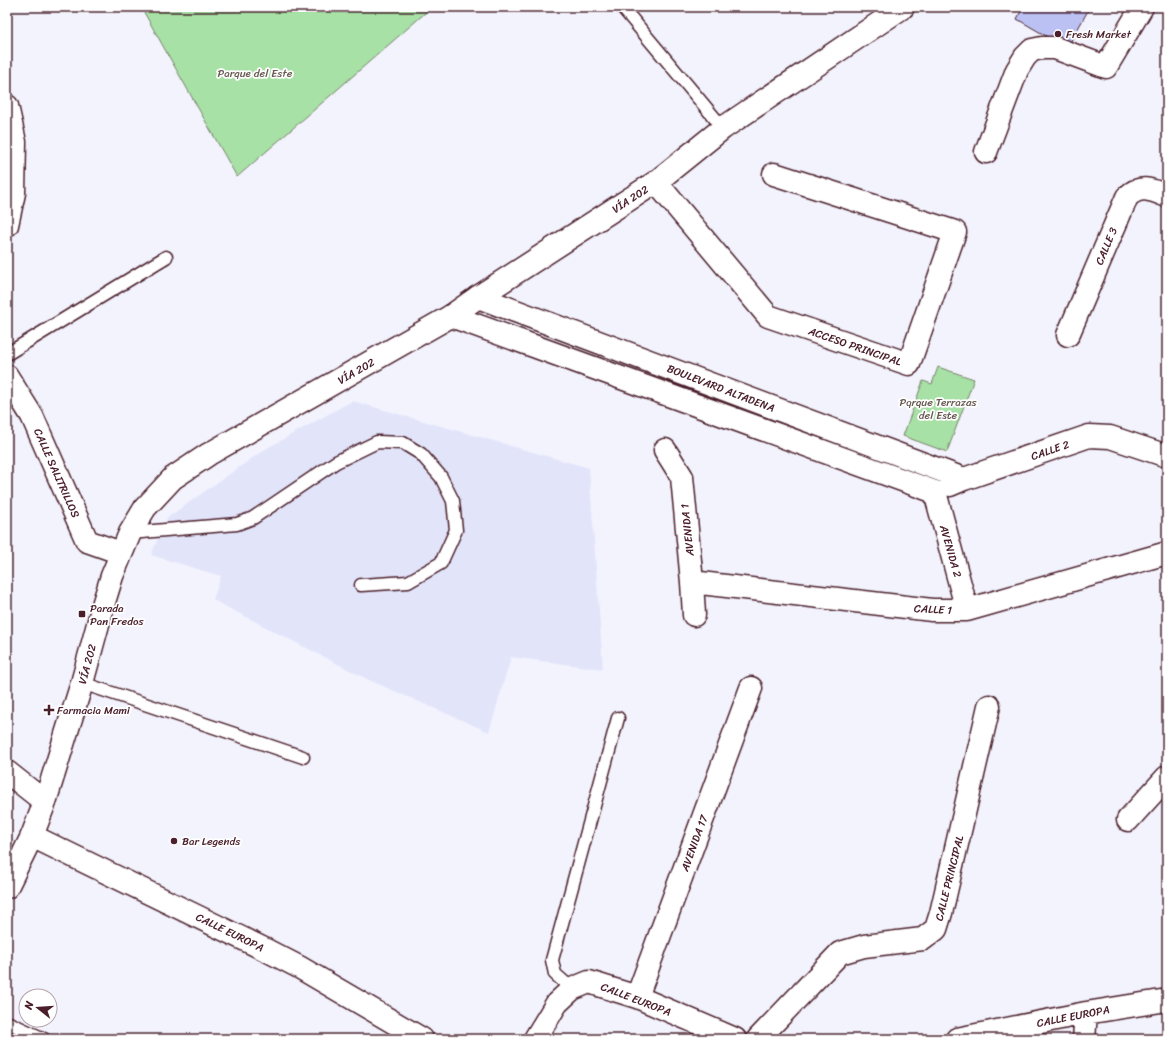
<svg xmlns="http://www.w3.org/2000/svg" width="1174" height="1046" viewBox="0 0 1174 1046" font-family="Sriracha,sans-serif">
<style>
.built{fill:#e2e4fa}
.green{fill:#a7e1a6;stroke:#788068}
.building{fill:#bcc1f3;stroke:#4a1f2b}
.lines{fill:none;stroke-linecap:round;stroke-linejoin:round}
.service-casing{stroke:#4a1f2b;stroke-width:15}
.minor-casing{stroke:#4a1f2b;stroke-width:25}
.secondary-casing{stroke:#4a1f2b;stroke-width:25}
.service{stroke:#fff;stroke-width:12}
.minor{stroke:#fff;stroke-width:22}
.secondary{stroke:#fff;stroke-width:22}
.poi-dot{fill:#4a1f2b;stroke:#fff;stroke-width:1.5}
.labels{text-anchor:middle;stroke-width:3.5;stroke-linejoin:round;paint-order:stroke}
.poi-label{font-size:11px;fill:#4a1f2b;stroke:#fff;text-anchor:start}
.park-label{font-size:11px;fill:#665950;stroke:#fff}
.street-label{font-size:11px;fill:#4a1f2b;stroke:#fff}
</style>
<rect width="100%" height="100%" fill="#f2f3fd"/>
<filter id="ink" filterUnits="userSpaceOnUse"><feTurbulence type="fractalNoise" baseFrequency=".025" numOctaves="2"/><feDisplacementMap in="SourceGraphic" scale="8" xChannelSelector="R" yChannelSelector="G"/><feConvolveMatrix kernelMatrix="1 2 1 2 8 2 1 2 1" color-interpolation-filters="sRGB"/></filter>
<g filter="url(#ink)">
<path class="built" d="M 352,401 L 589,468 L 603,669 L 511,657 L 489,732 L 369,680 L 213,600 L 221,576 L 151,555 L 167,518 L 264,450 Z"/>
<path class="green" d="M 141,7 L 432,7 L 237,177 Z
M 938,367 L 974,379 L 947,452 L 903,436 L 923,381 L 932,384 Z"/>
<path class="building" d="M 1023,7 L 1090,7 L 1067,48 L 1017,19 Z"/>
<g class="lines">
<g class="service-casing">
<path id="service" d="M 622,7 L 723,128
M 7,354 L 166,257
M 130,533 L 237,524 L 253,518 L 336,462 L 377,442 L 403,443 L 421,454 L 441,477 L 453,501 L 456,530 L 441,563 L 408,582 L 361,585
M 82,683 L 303,757
M 572,989 L 555,974 L 552,960 L 618,718
M 7,1022 L 44,1039"/>
</g>
<g class="minor-casing">
<path id="minor" d="M 7,106 L 15,142 L 14,193 L 7,225
M 986,152 L 1017,70 L 1025,57 L 1032,50 L 1042,48 L 1055,48 L 1106,67 L 1142,7
M 656,182 L 768,316 L 909,364 L 955,232 L 774,174
M 478,297 L 964,479
M 451,316 L 935,492
M 1068,335 L 1127,197 C 1140,184 1152,190 1167,196
M 7,376 L 32,416 L 87,541 L 121,553
M 665,450 L 682,477 L 692,582 L 694,615
M 950,485 L 964,479 L 1089,436 L 1110,437 L 1167,456
M 935,492 L 967,610
M 692,582 L 932,610 L 967,610 L 1167,553
M 7,772 L 45,802
M 1128,820 L 1167,777
M 32,836 L 268,951 L 299,967 L 422,1039
M 637,997 L 751,688
M 535,1039 L 557,1003 L 572,989 L 589,982 L 637,997 L 735,1039
M 758,1039 L 840,953 L 864,946 L 923,939 L 936,929 L 941,913 L 989,706
M 957,1039 L 1086,1013 L 1167,1000
M 1084,1039 L 1086,1013"/>
</g>
<g class="secondary-casing">
<path id="secondary" d="M 7,887 L 32,836 L 45,802 L 82,683 L 104,602 L 112,576 L 130,533 L 145,508 L 173,478 L 209,454 L 451,316 L 478,297 L 656,182 L 723,128 L 903,7"/>
</g>
<use href="#service" class="service"/>
<use href="#minor" class="minor"/>
<use href="#secondary" class="secondary"/>
</g>
</g>
<g class="poi-dot">
<circle cx="1058" cy="34" r="4"/>
<rect x="78" y="610" width="8" height="8" rx="2"/>
<path d="M47 704h4v4h4v4h-4v4h-4v-4h-4v-4h4z"/>
<circle cx="174" cy="841" r="4"/>
</g>
<g class="labels">
<g class="poi-label">
<text x="1066" y="38">Fresh Market</text>
<text x="90" y="612">Parada<tspan x="90" dy="13">Pan Fredos</tspan></text>
<text x="57" y="714">Farmacia Mami</text>
<text x="182" y="845">Bar Legends</text>
</g>
<g class="park-label">
<text x="255" y="77">Parque del Este</text>
<text x="938" y="406">Pqrque Terrazas<tspan x="938" dy="13">del Este</tspan></text>
</g>
<g class="street-label">
<text transform="translate(630 199) rotate(-33)" y="4">VÍA 202</text>
<text transform="translate(1106 246) rotate(-67)" y="4">CALLE 3</text>
<text transform="translate(855 346) rotate(19)" y="4">ACCESO PRINCIPAL</text>
<text transform="translate(356 371) rotate(-30)" y="4">VÍA 202</text>
<text transform="translate(721 388) rotate(21)" y="4">BOULEVARD ALTADENA</text>
<text transform="translate(1050 450) rotate(-19)" y="4">CALLE 2</text>
<text transform="translate(57 473) rotate(66)" y="4">CALLE SALITRILLOS</text>
<text transform="translate(687 530) rotate(-96)" y="4">AVENIDA 1</text>
<text transform="translate(951 551) rotate(74)" y="4">AVENIDA 2</text>
<text transform="translate(933 609) rotate(3)" y="4">CALLE 1</text>
<text transform="translate(87 664) rotate(-75)" y="4">VÍA 202</text>
<text transform="translate(694 843) rotate(-70)" y="4">AVENIDA 17</text>
<text transform="translate(949 878) rotate(-76)" y="4">CALLE PRINCIPAL</text>
<text transform="translate(230 932) rotate(26)" y="4">CALLE EUROPA</text>
<text transform="translate(636 999) rotate(21)" y="4">CALLE EUROPA</text>
<text transform="translate(1073 1016) rotate(-11)" y="4">CALLE EUROPA</text>
</g>
</g>
<rect width="1174" height="1046" fill="none" stroke="#fff" stroke-width="24"/>
<rect x="12" y="12" width="1150" height="1022" fill="none" stroke="#4a1f2b" stroke-width="1.5" filter="url(#ink)"/>
<g transform="translate(38 1008) rotate(287)"><circle r="19" fill="#ffffff" stroke="#b7a5aa"/>
<path d="M0-3L7 15L0 10L-7 15Z" fill="#4a1f2b"/>
<text y="-6" font-size="11" font-weight="bold" text-anchor="middle" fill="#4a1f2b">N</text>
</g>
</svg>
